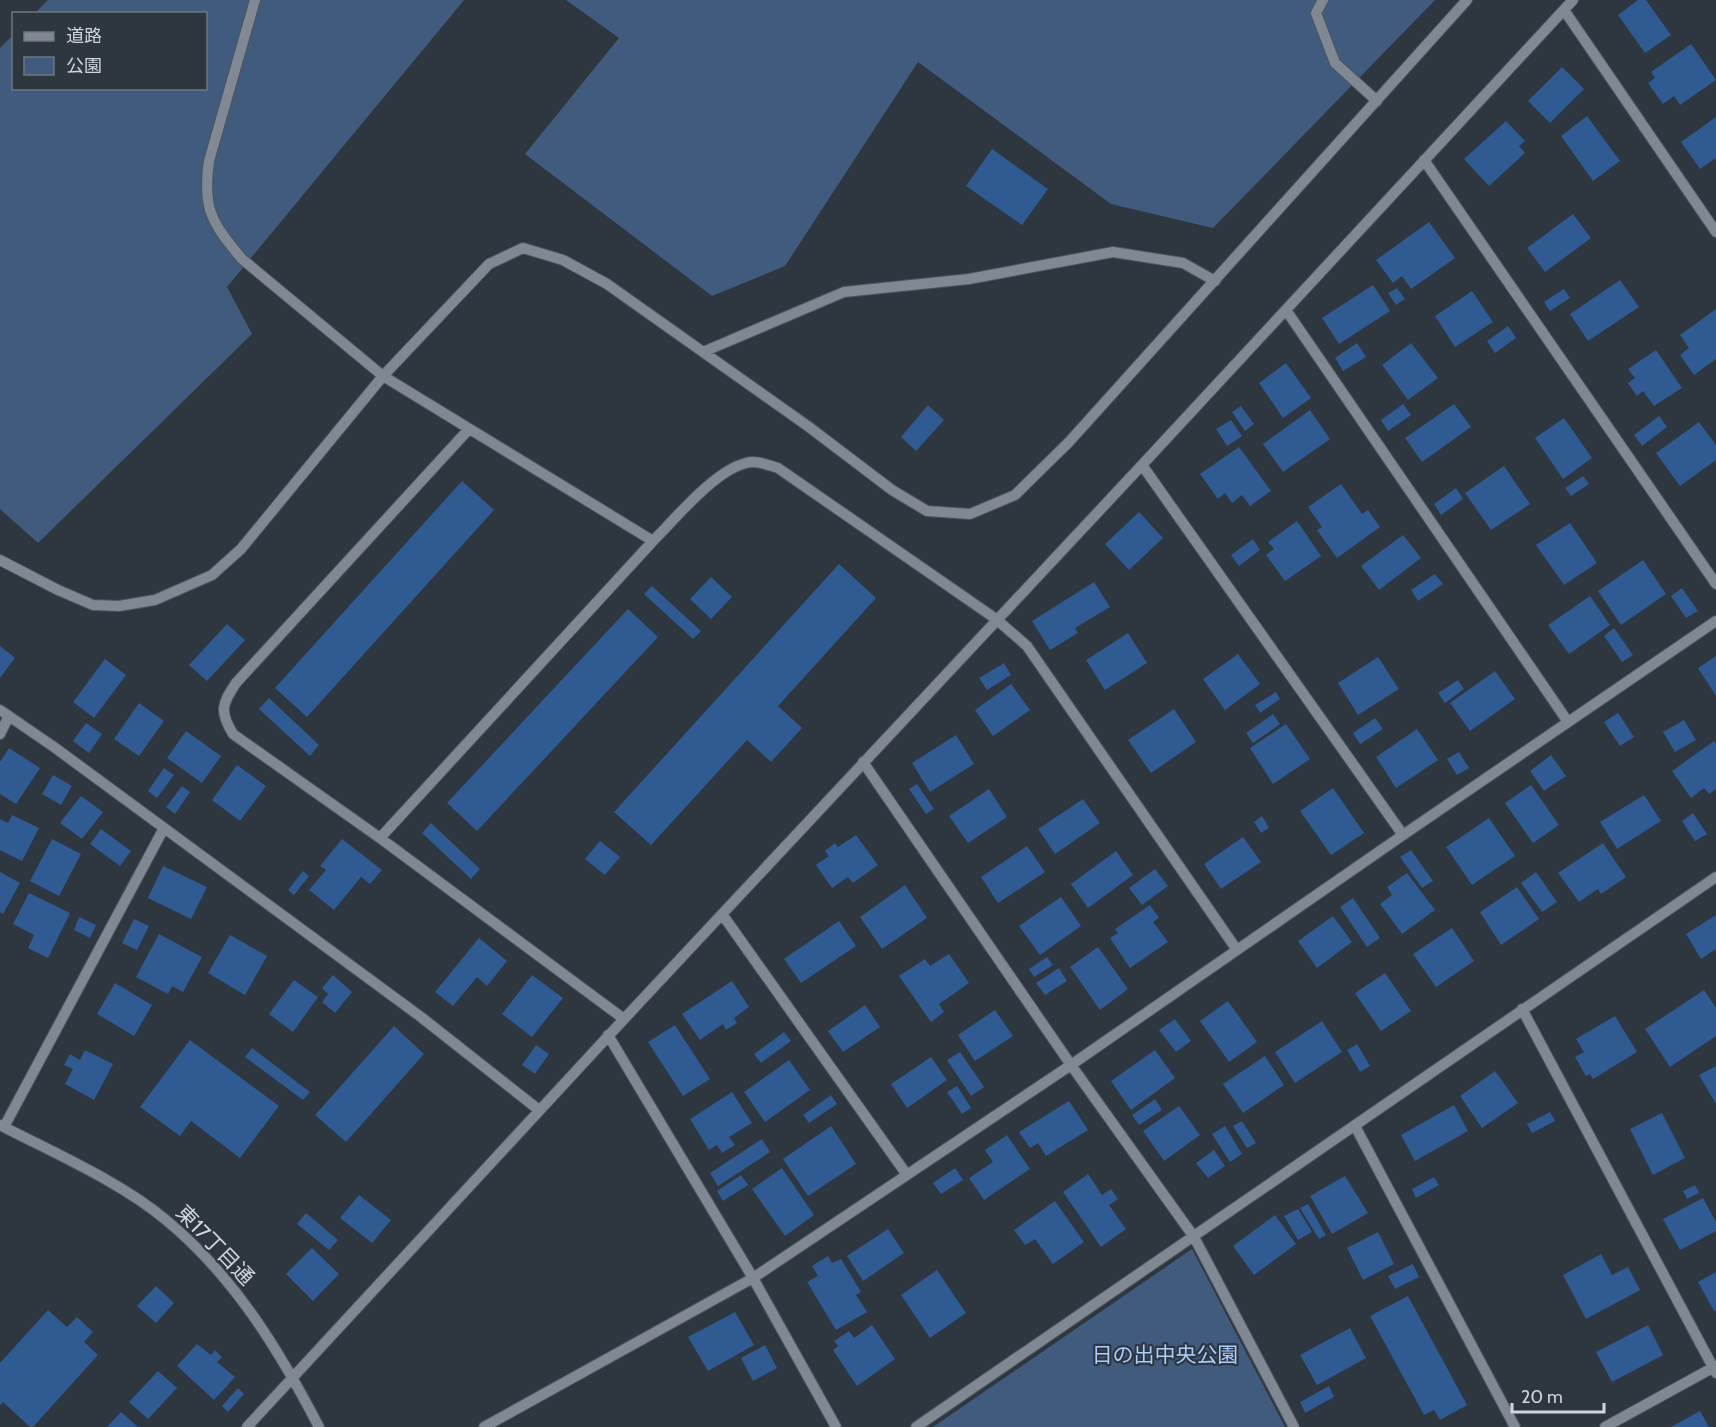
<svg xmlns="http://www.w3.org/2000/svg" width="1716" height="1427" viewBox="0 0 1716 1427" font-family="Cabin,'Noto Sans JP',sans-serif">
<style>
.green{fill:#415b7f}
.building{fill:#2f5a92}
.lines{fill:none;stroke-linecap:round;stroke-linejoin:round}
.minor-casing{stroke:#4e545d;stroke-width:12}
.minor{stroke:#808894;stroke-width:10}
.labels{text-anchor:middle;stroke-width:4.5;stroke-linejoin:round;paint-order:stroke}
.street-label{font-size:21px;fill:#d1d6dd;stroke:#2e3640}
.park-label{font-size:21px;fill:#a9cdff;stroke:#2e3640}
</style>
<rect width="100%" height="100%" fill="#2e3640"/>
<path class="green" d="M 48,0 L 464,0 L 227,287 L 252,334 L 38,543 L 0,509 L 0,48 L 13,35 L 14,88 L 206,88 L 206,14 L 35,13 Z
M 566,0 L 1435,0 L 1213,228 L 1111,204 L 918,62 L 785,266 L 712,296 L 525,154 L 619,38 Z
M 1192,1249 L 1285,1427 L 933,1427 Z"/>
<path class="building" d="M 1638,0 L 1646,0 L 1671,35 L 1645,53 L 1618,15 Z
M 1691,44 L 1716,80 L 1680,105 L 1674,96 L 1663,104 L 1648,83 L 1655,78 L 1651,72 Z
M 1562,67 L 1584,89 L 1550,123 L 1528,101 Z
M 1587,116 L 1620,161 L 1593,181 L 1561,136 Z
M 1716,117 L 1716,158 L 1700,169 L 1681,142 Z
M 1506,121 L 1525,141 L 1519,146 L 1525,153 L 1489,186 L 1464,159 Z
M 992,149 L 1048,189 L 1022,225 L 966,186 Z
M 1573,214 L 1591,238 L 1545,272 L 1527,248 Z
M 1429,222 L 1455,258 L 1411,289 L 1402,276 L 1393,283 L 1376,260 Z
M 1620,280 L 1639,307 L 1588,341 L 1570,314 Z
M 1373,285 L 1390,311 L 1339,344 L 1322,318 Z
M 1397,288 L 1405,299 L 1396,305 L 1388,293 Z
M 1564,289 L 1570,298 L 1550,311 L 1544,302 Z
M 1472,291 L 1493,322 L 1455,347 L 1435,316 Z
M 1716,309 L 1716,359 L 1694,375 L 1680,355 L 1689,348 L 1680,335 Z
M 1508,326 L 1516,338 L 1495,353 L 1487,341 Z
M 1357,343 L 1366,357 L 1343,371 L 1335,358 Z
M 1411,343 L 1438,378 L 1408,400 L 1382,365 Z
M 1656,350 L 1682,388 L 1654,406 L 1643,391 L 1637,396 L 1628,383 L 1635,378 L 1628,369 Z
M 1286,363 L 1311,398 L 1283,418 L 1259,383 Z
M 1403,404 L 1411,415 L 1388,431 L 1381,420 Z
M 1454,404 L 1471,427 L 1422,462 L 1405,438 Z
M 928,405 L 944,420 L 916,451 L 901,437 Z
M 1241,406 L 1254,424 L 1245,431 L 1232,412 Z
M 1310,410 L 1330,439 L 1283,472 L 1263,444 Z
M 1659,416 L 1667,427 L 1642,446 L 1634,435 Z
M 1564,418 L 1592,458 L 1563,479 L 1535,438 Z
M 1231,420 L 1242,436 L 1227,446 L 1216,429 Z
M 1699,422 L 1716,445 L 1716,460 L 1680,486 L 1656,453 Z
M 1239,447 L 1271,491 L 1250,506 L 1242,495 L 1232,503 L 1225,493 L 1218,499 L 1200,474 Z
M 1504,466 L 1530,504 L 1491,530 L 1465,493 Z
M 1583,476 L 1589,484 L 1571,496 L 1565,488 Z
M 462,481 L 494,510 L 307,717 L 275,688 Z
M 1341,484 L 1362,514 L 1368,510 L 1380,527 L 1337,558 L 1317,530 L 1322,527 L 1308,507 Z
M 1456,488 L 1463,499 L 1441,515 L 1434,504 Z
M 1139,512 L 1163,538 L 1129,570 L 1105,544 Z
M 1297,521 L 1321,556 L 1285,581 L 1266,555 L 1274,549 L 1268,542 Z
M 1570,523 L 1597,563 L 1564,585 L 1536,545 Z
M 1403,535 L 1421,558 L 1379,590 L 1361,566 Z
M 1253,539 L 1260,550 L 1239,566 L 1231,555 Z
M 1643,560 L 1666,594 L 1621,625 L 1598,591 Z
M 839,564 L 876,598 L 778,706 L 802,728 L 771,762 L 747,740 L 651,845 L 614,812 Z
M 1435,574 L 1443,584 L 1418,601 L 1411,590 Z
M 711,577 L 732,597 L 711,619 L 690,599 Z
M 1094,582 L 1110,607 L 1075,628 L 1078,633 L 1050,650 L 1032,621 Z
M 652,586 L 701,631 L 693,639 L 644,594 Z
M 1682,588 L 1698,611 L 1686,618 L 1671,596 Z
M 1590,596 L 1610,625 L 1569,654 L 1548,625 Z
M 628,609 L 658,637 L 477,831 L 447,803 Z
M 227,624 L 245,640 L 207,681 L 189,665 Z
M 1614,628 L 1633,655 L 1622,662 L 1604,636 Z
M 1128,633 L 1147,663 L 1105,690 L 1086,660 Z
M 0,646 L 15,658 L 0,678 Z
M 1238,654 L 1260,684 L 1225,710 L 1203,679 Z
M 1716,656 L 1716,696 L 1698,668 Z
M 1378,657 L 1399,689 L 1358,715 L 1338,683 Z
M 105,659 L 126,675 L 94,718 L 73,702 Z
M 1004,663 L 1011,675 L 987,690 L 979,678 Z
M 1495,671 L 1515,699 L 1470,731 L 1450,703 Z
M 1458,680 L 1464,689 L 1445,703 L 1438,693 Z
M 1011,684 L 1030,710 L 993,736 L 975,710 Z
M 1276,692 L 1280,699 L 1260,713 L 1255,705 Z
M 269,698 L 319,745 L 310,756 L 259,709 Z
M 139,703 L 164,721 L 139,756 L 114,739 Z
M 1174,709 L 1196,742 L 1151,773 L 1128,740 Z
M 1618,713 L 1634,737 L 1620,746 L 1604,722 Z
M 1273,714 L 1280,724 L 1253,743 L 1246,733 Z
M 1375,718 L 1383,729 L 1360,744 L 1353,733 Z
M 1684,720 L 1696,740 L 1675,752 L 1663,732 Z
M 86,723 L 102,734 L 89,753 L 73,741 Z
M 1286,724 L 1310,759 L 1273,784 L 1250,748 Z
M 1417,729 L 1438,760 L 1396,788 L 1376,757 Z
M 186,731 L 221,756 L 202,783 L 167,758 Z
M 956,735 L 974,764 L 930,792 L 912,763 Z
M 1714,741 L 1716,744 L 1716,789 L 1709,794 L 1704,788 L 1691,798 L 1672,771 Z
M 9,748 L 40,768 L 16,804 L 0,794 L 0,762 Z
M 1459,752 L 1469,768 L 1457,775 L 1447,759 Z
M 1551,755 L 1566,776 L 1544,791 L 1530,771 Z
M 237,765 L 266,786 L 240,821 L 212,800 Z
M 164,768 L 174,775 L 157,798 L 148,791 Z
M 53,775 L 72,786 L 61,805 L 42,794 Z
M 917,784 L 934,809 L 926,814 L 909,789 Z
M 1531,785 L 1559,825 L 1533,843 L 1505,803 Z
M 182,786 L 190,792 L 175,814 L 166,807 Z
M 1333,788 L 1364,833 L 1331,855 L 1300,811 Z
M 989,789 L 1007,817 L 968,843 L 949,816 Z
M 1644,795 L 1661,821 L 1617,849 L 1600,822 Z
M 81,796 L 103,812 L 82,839 L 60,823 Z
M 1083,799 L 1100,823 L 1055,854 L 1038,829 Z
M 1693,813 L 1707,834 L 1695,841 L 1682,821 Z
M 12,815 L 39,828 L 22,861 L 0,850 L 0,819 L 8,823 Z
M 1262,816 L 1269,828 L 1261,833 L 1254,822 Z
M 1489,818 L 1515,856 L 1472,885 L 1446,847 Z
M 431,823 L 480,869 L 471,879 L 422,833 Z
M 101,829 L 131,851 L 120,866 L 90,844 Z
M 856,835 L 878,865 L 853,883 L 848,877 L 832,888 L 816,865 L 829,856 L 825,851 L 835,843 L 838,847 Z
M 1243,837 L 1261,862 L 1221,889 L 1204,864 Z
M 52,839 L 81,854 L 59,896 L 30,881 Z
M 342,839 L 382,870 L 370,884 L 361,877 L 334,910 L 309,890 L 326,870 L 320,866 Z
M 600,841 L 620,857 L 605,875 L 585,859 Z
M 1603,843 L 1626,877 L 1601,894 L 1598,889 L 1579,902 L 1558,873 Z
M 1027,846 L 1045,872 L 998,903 L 981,877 Z
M 1411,850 L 1433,881 L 1422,888 L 1400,857 Z
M 1116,851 L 1133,875 L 1088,908 L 1071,884 Z
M 163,866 L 207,887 L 191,919 L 148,898 Z
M 1155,869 L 1168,886 L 1142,905 L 1129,888 Z
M 303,871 L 309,876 L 294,895 L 288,890 Z
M 0,872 L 20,883 L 3,914 L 0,912 Z
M 1536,872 L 1557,902 L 1542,912 L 1521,883 Z
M 1407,873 L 1435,910 L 1402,934 L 1380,904 L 1392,895 L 1387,887 Z
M 905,885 L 927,918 L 882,949 L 860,917 Z
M 1517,887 L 1539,919 L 1501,945 L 1480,912 Z
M 29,893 L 70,913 L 48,958 L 28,948 L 34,935 L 13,924 Z
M 1061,897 L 1081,926 L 1040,955 L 1019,926 Z
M 1353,898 L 1380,938 L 1367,947 L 1340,907 Z
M 1150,905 L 1159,918 L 1153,922 L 1168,942 L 1130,968 L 1110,938 L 1118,933 L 1115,929 Z
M 1716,915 L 1716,949 L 1701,959 L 1686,934 Z
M 1333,916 L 1352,942 L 1317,968 L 1298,941 Z
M 79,917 L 96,925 L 90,938 L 74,930 Z
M 134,919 L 149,926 L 137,950 L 122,943 Z
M 839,921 L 856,946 L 801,983 L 784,959 Z
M 1452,928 L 1474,961 L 1436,987 L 1413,954 Z
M 159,934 L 202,957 L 183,992 L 172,986 L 168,994 L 136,977 Z
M 230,935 L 267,956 L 245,995 L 208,973 Z
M 479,938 L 507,961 L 487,986 L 477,977 L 453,1006 L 435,992 Z
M 1098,947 L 1128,989 L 1100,1010 L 1070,967 Z
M 949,954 L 969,983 L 939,1004 L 944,1012 L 931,1022 L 899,976 L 925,959 L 930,966 Z
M 1047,957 L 1053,965 L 1034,977 L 1029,969 Z
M 1059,968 L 1067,981 L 1045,995 L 1036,983 Z
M 1385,973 L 1411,1011 L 1381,1031 L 1355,993 Z
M 333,975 L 352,992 L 335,1013 L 322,1002 L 328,994 L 322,988 Z
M 532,975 L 563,998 L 532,1037 L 502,1014 Z
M 294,980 L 318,997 L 293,1032 L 269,1014 Z
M 732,981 L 749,1007 L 734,1018 L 737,1023 L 726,1030 L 723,1024 L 700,1040 L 682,1014 Z
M 115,983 L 152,1005 L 134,1036 L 97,1014 Z
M 1704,990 L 1716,1008 L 1716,1036 L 1670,1067 L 1645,1029 Z
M 1228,1001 L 1257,1042 L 1229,1062 L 1200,1021 Z
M 865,1005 L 880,1027 L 843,1052 L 828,1031 Z
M 995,1010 L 1013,1036 L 975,1061 L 958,1035 Z
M 1615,1016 L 1637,1052 L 1593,1079 L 1590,1074 L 1586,1076 L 1575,1057 L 1584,1052 L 1576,1039 Z
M 1175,1019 L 1191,1041 L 1176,1052 L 1159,1030 Z
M 1322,1021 L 1342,1052 L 1295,1083 L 1275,1052 Z
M 675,1025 L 710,1079 L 683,1096 L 648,1042 Z
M 394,1026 L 424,1054 L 346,1142 L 315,1115 Z
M 784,1032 L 791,1041 L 761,1063 L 754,1054 Z
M 190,1040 L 279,1106 L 240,1158 L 191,1121 L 180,1136 L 140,1107 Z
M 1357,1044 L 1370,1066 L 1360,1072 L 1347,1050 Z
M 536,1045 L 549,1054 L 535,1074 L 522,1065 Z
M 252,1048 L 310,1092 L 303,1100 L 245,1057 Z
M 85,1050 L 113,1064 L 94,1100 L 65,1084 L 73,1069 L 64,1065 L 70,1054 L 80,1060 Z
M 1155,1050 L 1175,1078 L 1131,1110 L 1111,1081 Z
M 960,1052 L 984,1087 L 971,1096 L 947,1060 Z
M 1265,1056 L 1284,1085 L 1243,1113 L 1223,1084 Z
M 931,1057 L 947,1080 L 907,1108 L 891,1084 Z
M 789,1060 L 810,1090 L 765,1122 L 744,1092 Z
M 1716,1066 L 1716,1104 L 1699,1075 Z
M 1495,1071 L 1518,1103 L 1482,1128 L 1460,1096 Z
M 957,1086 L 971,1108 L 962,1114 L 947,1092 Z
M 732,1092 L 752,1123 L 729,1137 L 735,1145 L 722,1153 L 717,1145 L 709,1150 L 690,1119 Z
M 831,1095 L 837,1104 L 809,1123 L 803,1115 Z
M 1155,1099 L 1162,1110 L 1139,1125 L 1132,1115 Z
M 1069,1101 L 1088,1130 L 1046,1156 L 1038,1143 L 1030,1148 L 1019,1132 Z
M 1454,1105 L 1468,1131 L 1415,1161 L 1401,1135 Z
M 1179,1106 L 1200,1135 L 1164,1161 L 1143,1131 Z
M 1550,1112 L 1555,1121 L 1532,1133 L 1527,1124 Z
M 1662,1113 L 1685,1158 L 1653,1175 L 1630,1129 Z
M 1242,1121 L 1256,1143 L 1247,1148 L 1233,1126 Z
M 831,1126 L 856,1164 L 808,1196 L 783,1159 Z
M 1225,1126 L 1242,1154 L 1230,1162 L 1212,1134 Z
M 1007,1135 L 1030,1169 L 984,1200 L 969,1178 L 993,1162 L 985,1150 Z
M 762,1139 L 770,1152 L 718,1186 L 710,1173 Z
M 1214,1150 L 1225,1166 L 1208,1178 L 1196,1163 Z
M 782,1168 L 814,1215 L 785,1236 L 752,1189 Z
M 955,1168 L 963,1180 L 941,1194 L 933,1183 Z
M 1088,1174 L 1102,1195 L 1111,1189 L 1118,1199 L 1109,1205 L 1126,1229 L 1101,1247 L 1063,1192 Z
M 741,1175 L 748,1185 L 723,1201 L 717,1191 Z
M 1345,1176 L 1368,1213 L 1332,1234 L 1310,1196 Z
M 1434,1177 L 1439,1185 L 1416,1198 L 1412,1189 Z
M 1695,1185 L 1699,1193 L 1687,1199 L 1683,1191 Z
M 359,1195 L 391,1220 L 372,1243 L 340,1218 Z
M 1703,1198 L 1716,1222 L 1716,1231 L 1680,1250 L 1663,1219 Z
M 1055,1201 L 1084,1242 L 1053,1264 L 1035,1239 L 1025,1245 L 1014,1230 Z
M 1308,1204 L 1326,1235 L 1319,1239 L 1300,1208 Z
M 1298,1209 L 1312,1232 L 1298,1240 L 1284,1216 Z
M 306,1213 L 338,1240 L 329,1250 L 297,1224 Z
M 1275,1215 L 1296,1244 L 1254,1275 L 1233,1246 Z
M 888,1229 L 904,1253 L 863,1281 L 847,1256 Z
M 1378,1232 L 1394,1264 L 1363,1280 L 1347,1248 Z
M 312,1248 L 339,1274 L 313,1301 L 286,1274 Z
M 1601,1254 L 1612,1275 L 1628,1267 L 1640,1290 L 1586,1319 L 1563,1275 Z
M 828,1256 L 832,1263 L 841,1259 L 861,1292 L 856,1295 L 867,1312 L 836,1330 L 807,1282 L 818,1276 L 812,1266 Z
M 1413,1264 L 1419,1277 L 1395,1289 L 1388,1276 Z
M 937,1270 L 966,1313 L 930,1338 L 901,1295 Z
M 1716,1272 L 1716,1310 L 1714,1311 L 1698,1282 Z
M 156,1286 L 174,1303 L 156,1323 L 137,1306 Z
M 1408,1296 L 1467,1405 L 1440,1420 L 1434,1410 L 1424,1415 L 1370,1316 Z
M 48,1310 L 67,1327 L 77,1317 L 93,1332 L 84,1342 L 98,1355 L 33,1427 L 30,1427 L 3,1402 L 0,1405 L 0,1363 Z
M 735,1312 L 754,1345 L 708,1371 L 688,1337 Z
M 872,1325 L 895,1359 L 857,1386 L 833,1350 L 838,1346 L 834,1341 L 849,1331 L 854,1338 Z
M 1648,1325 L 1663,1355 L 1612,1382 L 1596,1352 Z
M 1350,1328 L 1366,1358 L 1317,1385 L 1300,1355 Z
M 197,1344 L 211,1355 L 215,1350 L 222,1357 L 217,1362 L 235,1377 L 214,1400 L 177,1366 Z
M 765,1345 L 777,1368 L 753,1381 L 741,1358 Z
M 158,1371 L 177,1388 L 148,1419 L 129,1402 Z
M 1329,1386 L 1334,1397 L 1305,1413 L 1300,1402 Z
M 238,1388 L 244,1394 L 228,1412 L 222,1406 Z
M 1700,1411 L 1709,1427 L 1671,1427 Z
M 121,1412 L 138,1427 L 107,1427 Z"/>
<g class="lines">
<g class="minor-casing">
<path id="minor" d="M 255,0 L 209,161 C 202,209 212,223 242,259 L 383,376 L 653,541 C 676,518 714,471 746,463 C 757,460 767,465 778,468 L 996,619 L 1027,646 L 1237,950
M 1323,0 L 1316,13 L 1335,63 L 1377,101
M 1564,10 L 1716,232
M 1424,160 L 1716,584
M 1286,310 L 1568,722
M 703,352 L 844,292 L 969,279 L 1113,252 L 1183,263 L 1215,281
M 469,429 L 236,683 C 222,704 219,711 233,734 L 380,838 L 624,1019
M 1142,465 L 1403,835
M 0,560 L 58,590 L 93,605 L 119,606 L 155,600 L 212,575 L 241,549 L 383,376 L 489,264 L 523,248 L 563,260 L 607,284 L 809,427 L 892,490 L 927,511 L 970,514 L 1015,495 L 1069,442 L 1467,0
M 0,710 L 54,747 L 421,1017 L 539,1110
M 0,734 L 9,716
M 863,762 L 1071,1065 L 1194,1237 L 1294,1427
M 380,838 L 653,541
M 722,914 L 907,1175
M 1522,1009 L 1716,1373
M 608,1035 L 753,1278 L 836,1427
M 0,1125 C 52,1152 121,1182 166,1220 C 234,1276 279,1350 319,1427
M 1355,1126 L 1515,1427
M 4,1127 L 164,828
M 247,1427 L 624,1019 L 1142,465 L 1573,0
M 484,1427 L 753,1278 L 1071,1065 L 1403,835 L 1716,621
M 916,1427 L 1716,877
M 1605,1427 L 1716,1366"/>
</g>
<use href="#minor" class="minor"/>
</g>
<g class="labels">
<g class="street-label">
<text transform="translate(215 1245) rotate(46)" y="7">東17丁目通</text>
</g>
<g class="park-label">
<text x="1165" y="1362">日の出中央公園</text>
</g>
</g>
<rect x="12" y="12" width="195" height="78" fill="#2e3640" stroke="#6f767f" stroke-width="1.5"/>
<rect x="24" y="32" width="30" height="9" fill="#808894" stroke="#6f767f" stroke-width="1.5"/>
<text x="66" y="42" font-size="18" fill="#d1d6dd">道路</text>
<rect x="24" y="57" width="30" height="18" fill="#415b7f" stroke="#6f767f" stroke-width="1.5"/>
<text x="66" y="72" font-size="18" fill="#d1d6dd">公園</text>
<path d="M1512 1403v9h92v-9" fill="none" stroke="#d1d6dd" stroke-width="3"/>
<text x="1521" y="1403" font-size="18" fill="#d1d6dd" stroke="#2e3640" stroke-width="4.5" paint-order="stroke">20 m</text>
</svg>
